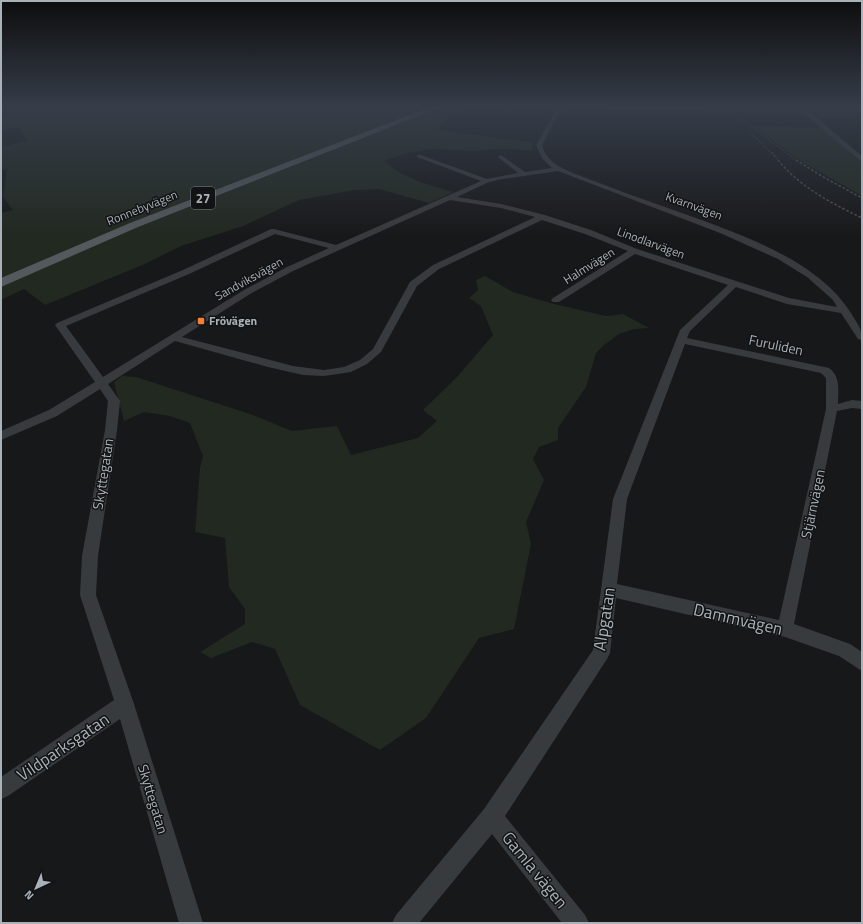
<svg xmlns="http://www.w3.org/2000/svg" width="863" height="924" viewBox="0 0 863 924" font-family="'Titillium Web',sans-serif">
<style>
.green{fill:#222921}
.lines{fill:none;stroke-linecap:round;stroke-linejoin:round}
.minor{fill:#383b3e;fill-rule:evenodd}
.tertiary{fill:#383b3e;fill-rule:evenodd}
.primary{fill:#54595d;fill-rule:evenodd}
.rail-far1{stroke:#4d5155;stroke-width:1;stroke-dasharray:2 1.5;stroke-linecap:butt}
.rail{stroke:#4d5155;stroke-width:1.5;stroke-dasharray:2.5 2;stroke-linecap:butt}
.poi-dot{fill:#f38036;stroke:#121314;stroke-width:1.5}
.labels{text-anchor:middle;stroke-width:3;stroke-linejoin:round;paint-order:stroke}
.far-street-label{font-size:12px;fill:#a9b2b9;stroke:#121314}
.far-poi-label{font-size:12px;font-weight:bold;fill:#a9b2b9;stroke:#121314;text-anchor:start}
.shield{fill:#121314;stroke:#7c8288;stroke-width:1}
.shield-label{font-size:13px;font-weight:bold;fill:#a9b2b9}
.street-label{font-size:14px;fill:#a9b2b9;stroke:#121314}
.near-street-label{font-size:17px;fill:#a9b2b9;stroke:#121314}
</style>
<rect width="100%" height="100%" fill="#171819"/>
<path class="green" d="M 7,107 L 466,107 L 444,121 L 438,129 L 442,131 L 531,142 L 533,150 L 497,149 L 475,151 L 431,149 L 407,153 L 384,161 C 404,179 429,185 454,192 L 429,203 L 379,189 L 355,190 L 299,200 L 243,226 L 181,246 L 145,264 L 45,305 L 24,289 L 1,300 L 1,213 L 13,210 L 3,197 L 7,169 L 1,170 L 1,147 L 27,141 L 19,127 L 1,131 L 1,116 L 8,113 Z
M 730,107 L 777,107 L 783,109 L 782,107 L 862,107 L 862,114 L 857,117 L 820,117 L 813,110 L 733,109 Z
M 754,126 L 824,128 L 862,160 L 862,196 L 799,160 Z
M 485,276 L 513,292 L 550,303 L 606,316 L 623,314 L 649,328 L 634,329 L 619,334 L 604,345 L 596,353 L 586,387 L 558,428 L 558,440 L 539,447 L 533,459 L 544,480 L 526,522 L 531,544 L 514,629 L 479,638 L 426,718 L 380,750 L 300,705 L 275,649 L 252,642 L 211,658 L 200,652 L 245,624 L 245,609 L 229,587 L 225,538 L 195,532 L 200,468 L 203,456 L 190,423 L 170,416 L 144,412 L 124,421 L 114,382 L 122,376 L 136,377 L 253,415 L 292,431 L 337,426 L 351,455 L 418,438 L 437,421 L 423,410 L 458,376 L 493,335 L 481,306 L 469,298 L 478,290 L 476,280 Z"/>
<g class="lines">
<path class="minor" d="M 558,107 L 562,107 L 542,145 C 546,161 559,167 573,173 C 609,187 645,200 682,213 C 739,234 817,259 851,313 C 857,324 862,327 862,340 L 858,339 L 841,313 L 787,304 L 736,287 L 690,331 L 687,338 L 829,368 C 841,377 838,390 838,404 L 852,400 L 862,401 L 862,409 L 852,408 L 837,411 L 794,624 L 850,644 L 862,652 L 862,671 L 839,656 L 785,637 L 616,598 L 610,653 L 607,659 L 505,816 L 585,915 L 589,923 L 562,923 L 492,834 L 419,923 L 392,923 L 396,915 L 484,809 L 593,650 L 613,499 L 680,330 L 728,285 L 635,254 L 559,302 L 553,302 L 551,300 L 553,298 L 628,251 L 585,234 L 542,220 L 439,269 L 417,286 L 381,352 L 367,364 L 351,372 L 324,376 L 303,375 L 268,367 L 175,341 L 108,384 L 120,401 L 117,430 L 98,556 L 96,595 L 134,704 L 203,923 L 179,923 L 120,719 L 8,796 L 1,799 L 1,777 L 114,700 L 80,595 L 82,556 L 105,430 L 108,401 L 100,389 L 57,416 L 1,440 L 1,431 L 49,410 L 95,382 L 55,325 L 57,323 L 183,270 L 271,229 L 274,229 L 336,245 L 481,181 L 417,157 L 417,155 L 421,155 L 487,179 L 518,173 L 499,158 L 498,157 L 501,155 L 525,172 L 552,168 L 542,158 L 536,145 ZM 558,171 L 720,233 L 778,259 L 807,277 L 833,300 L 837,307 L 789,298 L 637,249 L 591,230 L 545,215 L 501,204 L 457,197 L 489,182 L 502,179 ZM 450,200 L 501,208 L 535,217 L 433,265 L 410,282 L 373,349 L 360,360 L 344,367 L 324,370 L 293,366 L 182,337 L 250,294 L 293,271 ZM 275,234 L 329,248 L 287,267 L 244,290 L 103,377 L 66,326 L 189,274 ZM 685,344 L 821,373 L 826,378 L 826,409 L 779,620 L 617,584 L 627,499 Z"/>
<path class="tertiary" d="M 607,107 L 799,109 L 797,107 L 804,107 L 862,156 L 862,162 L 803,113 L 610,109 Z"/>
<path class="primary" d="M 430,107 L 441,107 L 138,227 L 1,287 L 1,278 L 130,223 Z"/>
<path class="rail-far1" d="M 726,107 L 797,161
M 751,133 L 775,157
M 772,152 L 779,161"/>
<path class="rail" d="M 778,160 C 800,187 831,203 862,218
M 796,160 L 825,178 L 862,198"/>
</g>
<linearGradient id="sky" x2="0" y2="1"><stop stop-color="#0d0d0e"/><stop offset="0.45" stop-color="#363d49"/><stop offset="1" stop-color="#363d49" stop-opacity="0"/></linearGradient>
<rect width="863" height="237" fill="url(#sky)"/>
<rect class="poi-dot" x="197" y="317" width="8" height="8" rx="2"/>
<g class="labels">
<g class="far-street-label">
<text transform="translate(694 206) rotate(20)" y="4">Kvarnvägen</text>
<text transform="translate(142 208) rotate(-22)" y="4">Ronnebyvägen</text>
<text transform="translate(651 243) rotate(20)" y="4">Linodlarvägen</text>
<text transform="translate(589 266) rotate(-32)" y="4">Halmvägen</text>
<text transform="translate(249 279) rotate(-29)" y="4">Sandviksvägen</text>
</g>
<g class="far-poi-label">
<text x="209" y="325">Frövägen</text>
</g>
<rect class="shield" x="191" y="187" width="24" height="22" rx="3"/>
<g class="shield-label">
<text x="203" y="203">27</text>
</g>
<g class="street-label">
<text transform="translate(776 345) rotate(12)" y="5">Furuliden</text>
<text transform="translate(103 474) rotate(-81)" y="5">Skyttegatan</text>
<text transform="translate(813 504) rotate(-78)" y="5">Stjärnvägen</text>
<text transform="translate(153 799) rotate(73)" y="5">Skyttegatan</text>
</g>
<g class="near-street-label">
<text transform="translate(604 619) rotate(-81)" y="6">Alpgatan</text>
<text transform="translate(738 619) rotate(13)" y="6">Dammvägen</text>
<text transform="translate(63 747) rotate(-34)" y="6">Vildparksgatan</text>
<text transform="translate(535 870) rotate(51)" y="6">Gamla vägen</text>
</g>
</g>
<rect width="863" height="924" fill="none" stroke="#a9b2b9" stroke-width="4"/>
<g transform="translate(36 888) rotate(224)" stroke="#121314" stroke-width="3" paint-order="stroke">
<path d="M0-3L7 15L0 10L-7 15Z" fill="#a9b2b9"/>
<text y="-6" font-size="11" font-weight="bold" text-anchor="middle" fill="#a9b2b9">N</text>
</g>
</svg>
